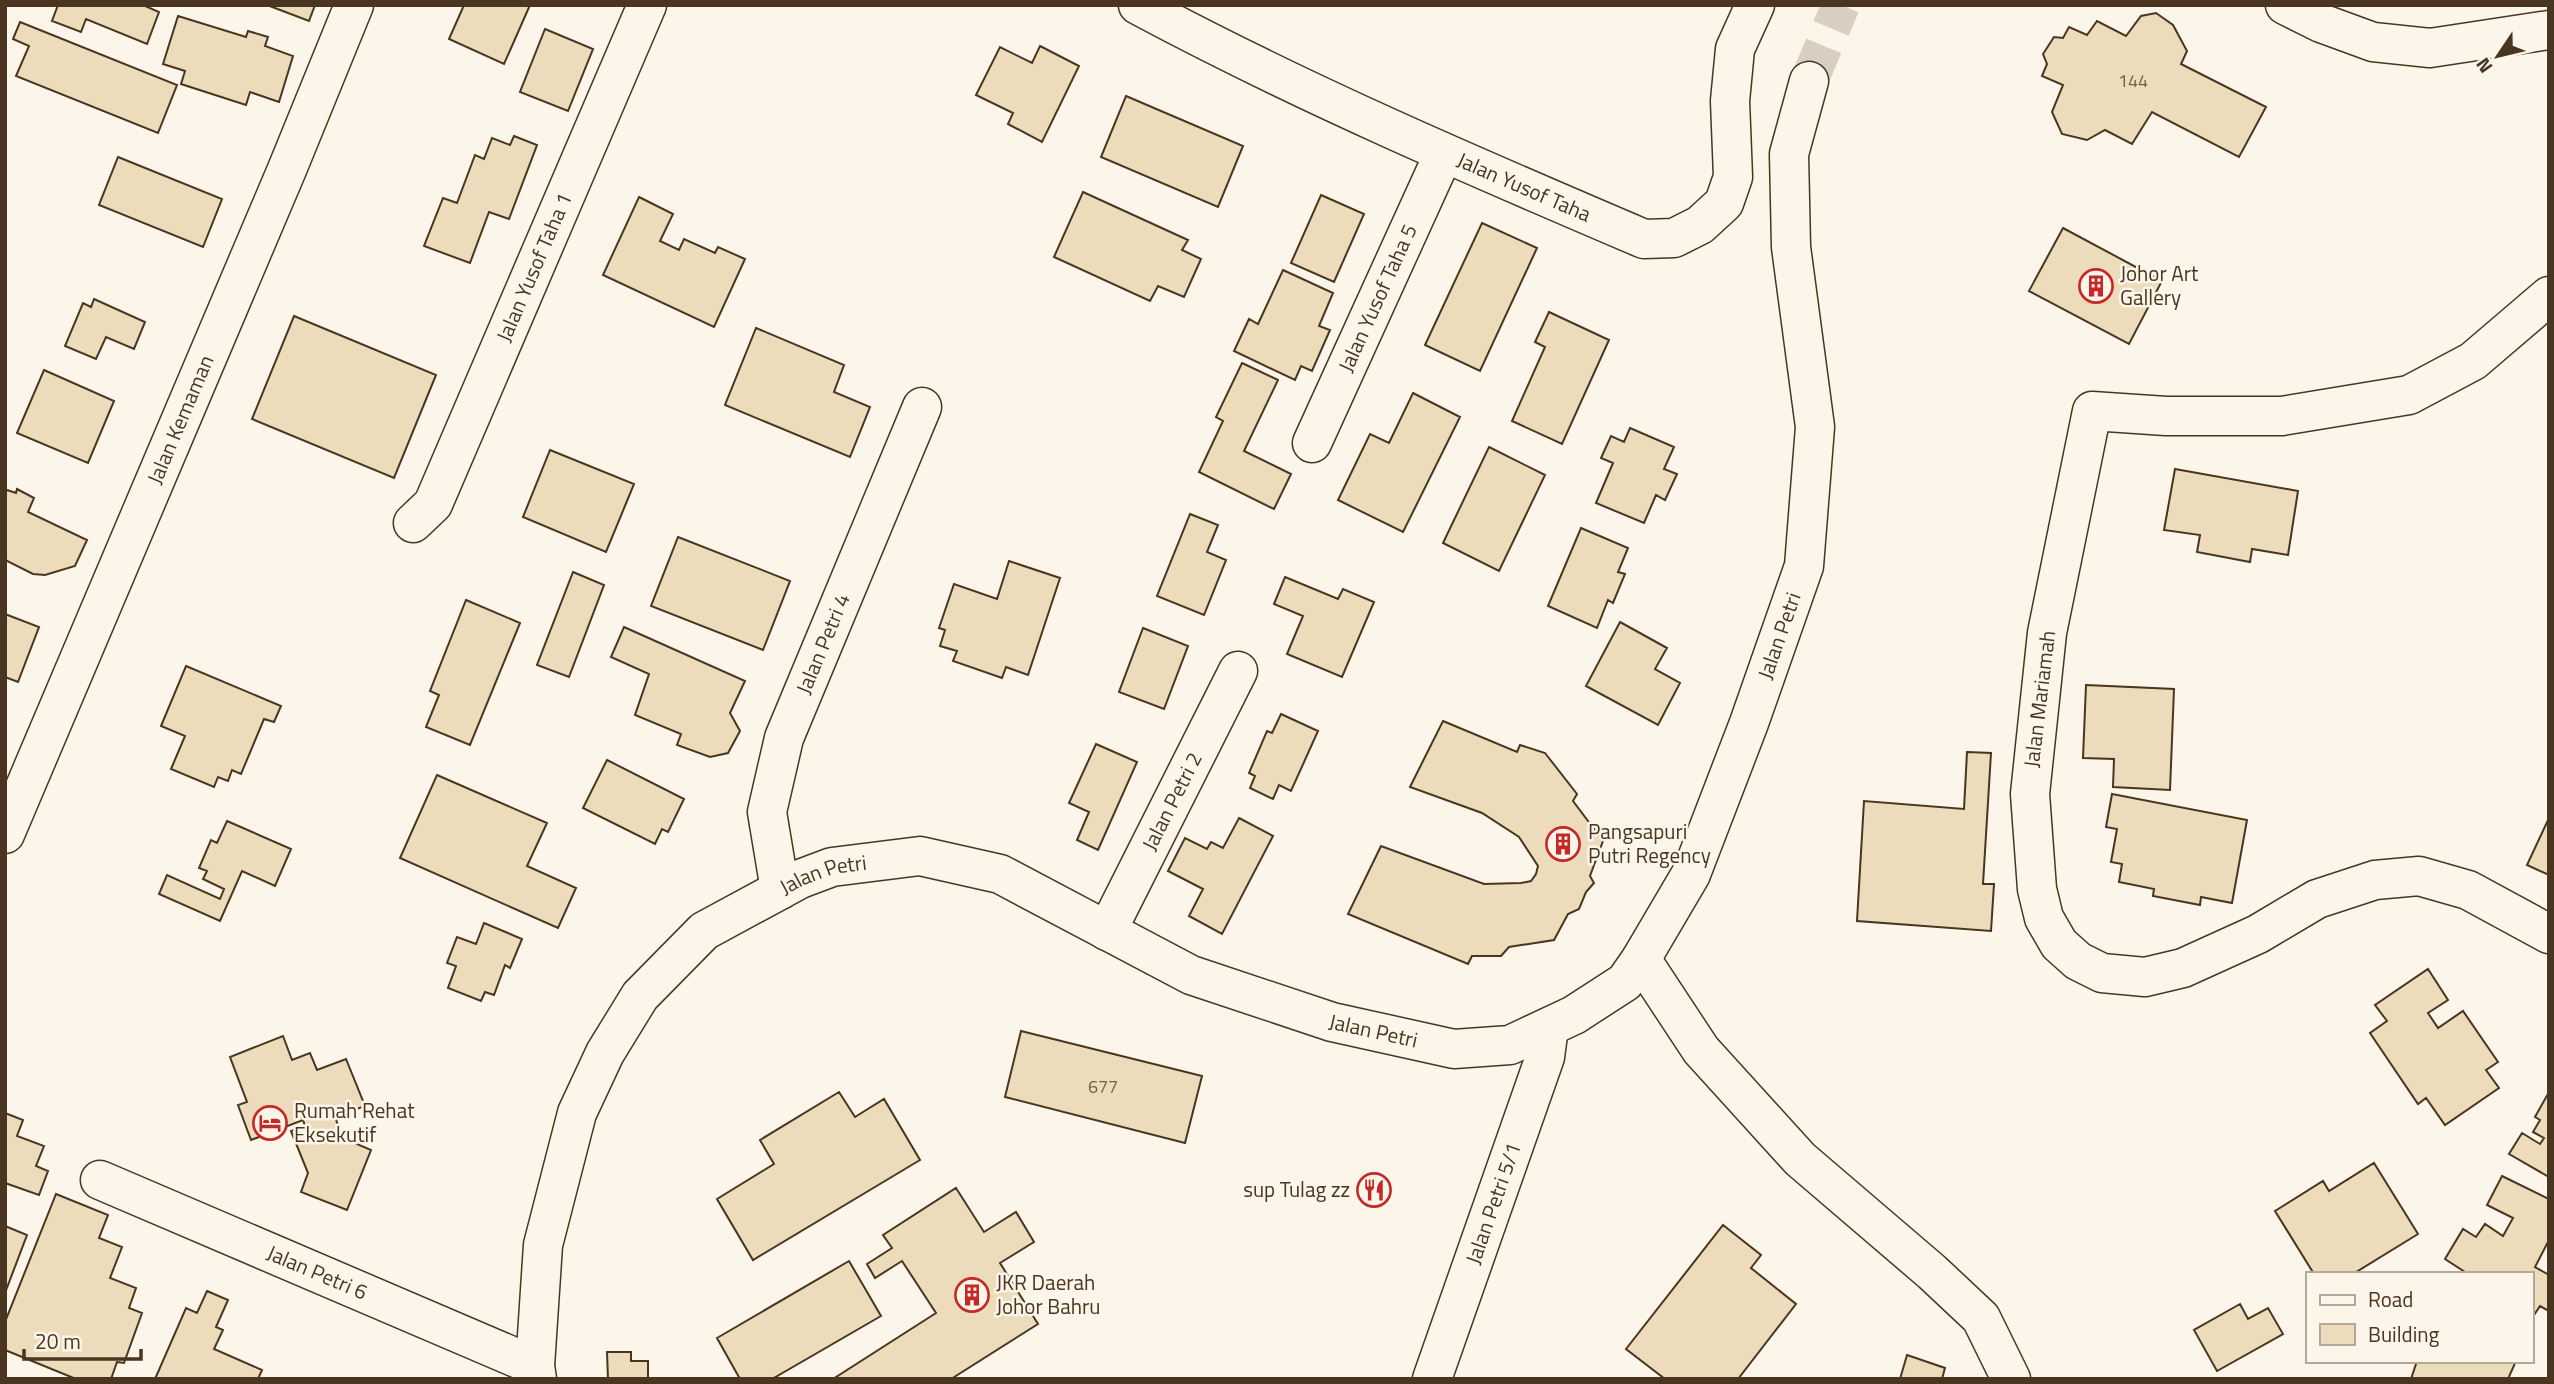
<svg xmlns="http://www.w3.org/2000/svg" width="2554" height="1384" viewBox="0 0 2554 1384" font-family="'Titillium Web',sans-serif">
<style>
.building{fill:#ecdcbc;stroke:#4a3520;stroke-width:2}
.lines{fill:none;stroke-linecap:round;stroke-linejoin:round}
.minor-tunnel{stroke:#d8cfc1;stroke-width:38;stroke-dasharray:38 19;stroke-linecap:butt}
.minor-casing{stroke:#4a3520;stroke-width:41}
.minor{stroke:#fbf6e9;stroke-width:38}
.labels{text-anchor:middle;stroke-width:5;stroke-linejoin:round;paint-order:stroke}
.number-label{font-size:18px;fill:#725f47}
.street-label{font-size:21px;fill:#4a3520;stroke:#fbf6e9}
.poi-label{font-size:21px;fill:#4a3520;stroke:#fbf6e9;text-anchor:start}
</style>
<rect width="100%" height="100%" fill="#fbf6e9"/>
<path class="building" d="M 58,5 L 143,5 L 159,12 L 147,44 L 86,19 L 81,32 L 52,21 Z
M 267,5 L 315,5 L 309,21 Z
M 464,5 L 530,5 L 504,64 L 449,39 Z
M 2156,13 L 2173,25 L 2187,51 L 2181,64 L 2266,107 L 2239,157 L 2152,112 L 2132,144 L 2105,130 L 2087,140 L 2062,134 L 2052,112 L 2063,85 L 2042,76 L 2047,64 L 2043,54 L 2054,37 L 2063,38 L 2069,27 L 2087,35 L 2097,21 L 2126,36 L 2141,16 Z
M 178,16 L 246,37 L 248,31 L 268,37 L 265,46 L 293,56 L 279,102 L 250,92 L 246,105 L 181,84 L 185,71 L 163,64 Z
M 20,22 L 177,85 L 158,133 L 16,76 L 29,46 L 13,39 Z
M 545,29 L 593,49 L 568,111 L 520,92 Z
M 1040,46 L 1079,66 L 1042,142 L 1008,124 L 1013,113 L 976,95 L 1000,47 L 1032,63 Z
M 1126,96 L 1243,146 L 1218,207 L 1101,157 Z
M 514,136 L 537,145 L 509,219 L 489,212 L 470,263 L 424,246 L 443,198 L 457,203 L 475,155 L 484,159 L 492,138 L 510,145 Z
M 118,157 L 222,199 L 203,247 L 99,205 Z
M 1083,192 L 1188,240 L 1182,250 L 1201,259 L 1184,297 L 1158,286 L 1150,301 L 1054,257 Z
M 1321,195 L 1364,214 L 1334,282 L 1291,263 Z
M 639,197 L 673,214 L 660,241 L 679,250 L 684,239 L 715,253 L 718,247 L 745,259 L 714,327 L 603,275 Z
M 1482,223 L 1537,248 L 1480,371 L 1425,345 Z
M 2063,228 L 2162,281 L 2129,344 L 2029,291 Z
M 1283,270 L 1333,293 L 1319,326 L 1330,330 L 1312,371 L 1301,366 L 1295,380 L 1234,351 L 1249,319 L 1258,324 Z
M 94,299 L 145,322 L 134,349 L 106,337 L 96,359 L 65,346 L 83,303 L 91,307 Z
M 1549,312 L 1609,340 L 1562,444 L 1512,421 L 1545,347 L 1535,342 Z
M 294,316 L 436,375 L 394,478 L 252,419 Z
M 756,328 L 844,365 L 834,392 L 870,407 L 850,457 L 725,405 Z
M 1242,363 L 1278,380 L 1244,451 L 1291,474 L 1274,509 L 1199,472 L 1223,421 L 1216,417 Z
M 44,370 L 114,401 L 88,463 L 17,433 Z
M 1413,393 L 1460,417 L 1403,532 L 1338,500 L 1370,434 L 1389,443 Z
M 1630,428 L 1674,447 L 1664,469 L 1677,474 L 1665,500 L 1656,495 L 1644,523 L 1596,503 L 1613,463 L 1601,458 L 1611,436 L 1624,442 Z
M 1489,447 L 1545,475 L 1499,571 L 1443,543 Z
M 550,450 L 634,484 L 606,552 L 523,517 Z
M 2175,469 L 2298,491 L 2288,555 L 2252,549 L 2250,562 L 2197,552 L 2200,535 L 2164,530 Z
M 17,489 L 34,498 L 28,512 L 87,540 L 75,566 L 45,575 L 33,574 L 5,560 L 5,493 L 7,490 L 16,493 Z
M 1190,514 L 1218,525 L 1207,552 L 1226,560 L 1204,615 L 1157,596 Z
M 1581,528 L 1628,548 L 1618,572 L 1625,574 L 1613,603 L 1608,600 L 1597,628 L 1548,606 Z
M 678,537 L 790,581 L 763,650 L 651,606 Z
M 1009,561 L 1060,578 L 1028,675 L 1006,667 L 1002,678 L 953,661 L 957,651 L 940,646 L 945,630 L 939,628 L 954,584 L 997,599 Z
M 573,572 L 604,585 L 569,677 L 537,665 Z
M 1285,577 L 1338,599 L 1343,589 L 1374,602 L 1342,677 L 1287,654 L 1303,616 L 1274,604 Z
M 466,600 L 520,623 L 470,745 L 426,727 L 439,695 L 430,691 Z
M 5,614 L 39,627 L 18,682 L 5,677 Z
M 1620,622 L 1667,648 L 1655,669 L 1680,683 L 1658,725 L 1586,686 Z
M 624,627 L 745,681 L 730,713 L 740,731 L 728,753 L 710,757 L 677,745 L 681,734 L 635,715 L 649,674 L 611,657 Z
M 1143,628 L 1188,646 L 1164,709 L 1119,692 Z
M 186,666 L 281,706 L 274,722 L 264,719 L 241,774 L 232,770 L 228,781 L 218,777 L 214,787 L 171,769 L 185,736 L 161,726 Z
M 2086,685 L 2174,689 L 2170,790 L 2113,787 L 2114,759 L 2083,758 Z
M 1281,714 L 1318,731 L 1291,791 L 1279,785 L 1273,799 L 1250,788 L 1255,776 L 1249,773 L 1267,731 L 1272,733 Z
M 1443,721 L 1517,752 L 1520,745 L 1545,753 L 1577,794 L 1573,801 L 1603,841 L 1590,876 L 1594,883 L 1586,892 L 1579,909 L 1568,914 L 1554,940 L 1509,947 L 1501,956 L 1472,956 L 1468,964 L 1348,914 L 1381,846 L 1484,884 L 1521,883 L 1531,881 L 1536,874 L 1538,866 L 1519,837 L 1482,813 L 1410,787 Z
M 1096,744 L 1137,762 L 1098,850 L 1077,840 L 1089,812 L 1069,803 Z
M 1967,752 L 1991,753 L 1983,884 L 1994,884 L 1991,931 L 1857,921 L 1864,801 L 1964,809 Z
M 607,760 L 684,799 L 668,832 L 662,829 L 655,844 L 583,808 Z
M 437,775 L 547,823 L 527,866 L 576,888 L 558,928 L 400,858 Z
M 2112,794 L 2247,820 L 2232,903 L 2201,897 L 2200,905 L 2153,896 L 2154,889 L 2119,882 L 2122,864 L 2111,862 L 2117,829 L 2106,827 Z
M 1239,818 L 1273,836 L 1222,934 L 1189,916 L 1203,889 L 1168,871 L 1185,838 L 1207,849 L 1211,842 L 1223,848 Z
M 2549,818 L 2549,875 L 2527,865 Z
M 227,821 L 291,849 L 275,886 L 242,871 L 220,921 L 159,894 L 167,875 L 220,899 L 224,889 L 203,879 L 207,871 L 199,868 L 211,840 L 217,843 Z
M 484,923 L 522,939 L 510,968 L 505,965 L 494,995 L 485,992 L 481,1001 L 448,988 L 456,966 L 447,963 L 457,937 L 476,944 Z
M 2428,969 L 2448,1000 L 2428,1013 L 2438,1028 L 2463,1011 L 2498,1062 L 2486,1070 L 2499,1088 L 2445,1125 L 2426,1098 L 2418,1104 L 2370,1033 L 2387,1021 L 2375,1005 Z
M 1021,1031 L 1202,1076 L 1185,1143 L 1005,1097 Z
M 283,1036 L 292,1060 L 310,1053 L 317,1070 L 346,1059 L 365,1106 L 335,1117 L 343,1138 L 371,1150 L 347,1210 L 301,1192 L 308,1173 L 291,1131 L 305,1126 L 303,1120 L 251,1140 L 238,1105 L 247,1102 L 230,1057 Z
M 839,1092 L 855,1117 L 884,1099 L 920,1160 L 753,1260 L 717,1199 L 774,1164 L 760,1140 Z
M 2549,1092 L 2549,1177 L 2509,1154 L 2522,1133 L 2540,1144 L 2544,1138 L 2533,1132 L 2540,1120 L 2535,1117 Z
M 5,1113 L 23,1120 L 17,1136 L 44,1146 L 36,1166 L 48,1171 L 39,1195 L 5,1183 Z
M 2374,1163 L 2418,1234 L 2353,1274 L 2314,1274 L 2275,1211 L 2323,1181 L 2329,1191 Z
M 2502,1176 L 2549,1199 L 2549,1240 L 2535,1267 L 2549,1275 L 2549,1311 L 2540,1306 L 2534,1315 L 2531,1313 L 2531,1274 L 2468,1274 L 2445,1259 L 2463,1229 L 2476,1237 L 2485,1224 L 2503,1236 L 2513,1218 L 2487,1205 Z
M 956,1188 L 984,1232 L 1016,1212 L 1034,1242 L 1000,1263 L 1038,1324 L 951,1379 L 833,1379 L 936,1313 L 902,1261 L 875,1278 L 867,1264 L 892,1248 L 883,1235 Z
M 56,1194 L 108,1215 L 99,1238 L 122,1247 L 110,1278 L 136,1288 L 129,1308 L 142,1313 L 124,1363 L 117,1362 L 111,1379 L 76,1379 L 5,1350 L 5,1322 Z
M 1723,1225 L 1761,1255 L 1751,1268 L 1796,1304 L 1738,1379 L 1665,1379 L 1626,1349 Z
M 5,1226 L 27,1235 L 5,1293 Z
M 849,1261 L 881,1316 L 772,1379 L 740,1379 L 717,1338 Z
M 207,1291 L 228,1300 L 216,1327 L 223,1330 L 214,1349 L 262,1370 L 258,1379 L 155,1379 L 186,1308 L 197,1313 Z
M 2240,1304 L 2248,1319 L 2268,1308 L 2283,1334 L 2217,1371 L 2194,1330 Z
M 607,1352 L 631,1352 L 631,1361 L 648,1361 L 648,1379 L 608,1379 Z
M 1907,1355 L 1945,1368 L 1942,1379 L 1900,1379 Z
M 2417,1361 L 2516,1361 L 2508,1379 L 2411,1379 Z"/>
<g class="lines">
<path class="minor-tunnel" d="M 1809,81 L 1841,5"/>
<g class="minor-casing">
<g id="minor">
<path id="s1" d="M 1138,5 C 1302,93 1473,166 1644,239 L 1674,238 L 1700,225 L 1724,203 L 1733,177 L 1730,101 L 1735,49 L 1755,5"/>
<path d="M 2285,5 L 2321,23 L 2373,42 L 2430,48 L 2549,30"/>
<path d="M 2549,296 L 2473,361 L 2409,395 L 2282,416 L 2166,416 L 2092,411 L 2047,633 L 2030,794 L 2037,889 L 2044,918 L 2059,944 L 2078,961 L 2102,973 L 2145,977 L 2183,968 L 2258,934 L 2317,899 L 2375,880 L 2419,876 L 2468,890 L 2549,934"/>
<path id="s2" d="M 1312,443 L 1444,153"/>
<path id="s3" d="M 413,523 L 433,504 L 647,5"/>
<path id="s4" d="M 5,834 L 288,167 L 354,5"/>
<path id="s5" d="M 780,890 L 767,812 L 784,738 L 922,407"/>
<path id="s6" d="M 1107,931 L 1238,671"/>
<path d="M 1641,959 L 1701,1050 L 1800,1159 L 1932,1272 L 1981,1318 L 2011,1379"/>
<path id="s7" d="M 100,1180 L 535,1366"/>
<path id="s8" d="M 537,1379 L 535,1366 L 543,1245 L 577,1113 L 605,1053 L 640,996 L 704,931 L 800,879 L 832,867 L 920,856 L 1000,874 L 1191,975 L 1332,1022 L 1454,1049 L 1510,1045 L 1574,1015 L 1625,982 L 1641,959 L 1691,874 L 1749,723 L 1804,566 L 1815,427 L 1791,247 L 1789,154 L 1809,81"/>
<path id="s9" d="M 1432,1379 L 1545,1057 L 1549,1027"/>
</g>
</g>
<use href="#minor" class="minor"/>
</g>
<defs>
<g id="building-ring" transform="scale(1.75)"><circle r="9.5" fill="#fbf6e9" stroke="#c62828" stroke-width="1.5"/><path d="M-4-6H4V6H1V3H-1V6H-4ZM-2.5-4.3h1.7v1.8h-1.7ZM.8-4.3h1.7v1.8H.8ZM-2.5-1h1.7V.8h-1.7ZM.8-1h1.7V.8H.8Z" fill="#c62828"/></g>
<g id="hotel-ring" transform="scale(1.75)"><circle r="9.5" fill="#fbf6e9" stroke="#c62828" stroke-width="1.5"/><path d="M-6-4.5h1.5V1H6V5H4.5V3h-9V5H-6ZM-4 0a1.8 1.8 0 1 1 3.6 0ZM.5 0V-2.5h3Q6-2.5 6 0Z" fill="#c62828"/></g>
<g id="restaurant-ring" transform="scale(1.75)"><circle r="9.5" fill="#fbf6e9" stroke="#c62828" stroke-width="1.5"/><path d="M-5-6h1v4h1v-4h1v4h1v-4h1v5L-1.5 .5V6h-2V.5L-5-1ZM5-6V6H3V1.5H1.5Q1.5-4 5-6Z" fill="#c62828"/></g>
</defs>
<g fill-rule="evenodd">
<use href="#building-ring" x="2096" y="286"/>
<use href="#building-ring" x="1563" y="844"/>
<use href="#hotel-ring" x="270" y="1123"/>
<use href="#restaurant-ring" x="1374" y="1190"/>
<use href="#building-ring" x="972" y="1295"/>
</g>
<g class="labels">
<g class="number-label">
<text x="2133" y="87">144</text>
<text x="1103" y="1093">677</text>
</g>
<g class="street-label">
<text dy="7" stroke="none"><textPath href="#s1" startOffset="427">Jalan Yusof Taha</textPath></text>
<text dy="7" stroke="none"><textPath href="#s3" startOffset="285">Jalan Yusof Taha 1</textPath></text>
<text dy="7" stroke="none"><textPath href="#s2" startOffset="159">Jalan Yusof Taha 5</textPath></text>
<text dy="7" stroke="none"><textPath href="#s4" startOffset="450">Jalan Kemaman</textPath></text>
<text dy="7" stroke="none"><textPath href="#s8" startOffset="1867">Jalan Petri</textPath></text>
<text dy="7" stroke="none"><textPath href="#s5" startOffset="257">Jalan Petri 4</textPath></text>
<text transform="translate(2040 699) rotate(-83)" y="7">Jalan Mariamah</text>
<text dy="7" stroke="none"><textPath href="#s6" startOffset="145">Jalan Petri 2</textPath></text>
<text dy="7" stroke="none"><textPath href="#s8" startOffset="628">Jalan Petri</textPath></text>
<text dy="7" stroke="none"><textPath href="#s8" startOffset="1216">Jalan Petri</textPath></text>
<text dy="7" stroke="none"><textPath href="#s9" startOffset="186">Jalan Petri 5/1</textPath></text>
<text dy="7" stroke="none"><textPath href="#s7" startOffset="236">Jalan Petri 6</textPath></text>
</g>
<g class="poi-label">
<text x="2120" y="281">Johor Art<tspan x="2120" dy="24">Gallery</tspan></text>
<text x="1588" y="839">Pangsapuri<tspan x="1588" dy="24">Putri Regency</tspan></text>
<text x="294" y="1118">Rumah Rehat<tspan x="294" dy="24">Eksekutif</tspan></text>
<text x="1350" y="1197" text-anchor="end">sup Tulag zz</text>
<text x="996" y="1290">JKR Daerah<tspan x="996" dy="24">Johor Bahru</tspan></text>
</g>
</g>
<rect width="2554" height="1384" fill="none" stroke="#4a3520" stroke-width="14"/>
<rect x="2306" y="1272" width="228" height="91" fill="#fbf6e9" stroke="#b4a999" stroke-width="2"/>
<rect x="2320" y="1295" width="35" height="10" fill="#fbf6e9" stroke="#b4a999" stroke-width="2"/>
<text x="2368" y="1307" font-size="21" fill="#4a3520">Road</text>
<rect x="2320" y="1324" width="35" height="21" fill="#ecdcbc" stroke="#b4a999" stroke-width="2"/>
<text x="2368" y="1342" font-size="21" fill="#4a3520">Building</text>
<g transform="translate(2498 56) rotate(235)" stroke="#fbf6e9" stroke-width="5" paint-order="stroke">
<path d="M0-5L12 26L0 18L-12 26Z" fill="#4a3520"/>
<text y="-10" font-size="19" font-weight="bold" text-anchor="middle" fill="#4a3520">N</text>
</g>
<path d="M24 1349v10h117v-10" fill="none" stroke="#4a3520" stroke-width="3.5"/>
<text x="35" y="1349" font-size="21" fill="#4a3520" stroke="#fbf6e9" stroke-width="5" paint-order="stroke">20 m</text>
</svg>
